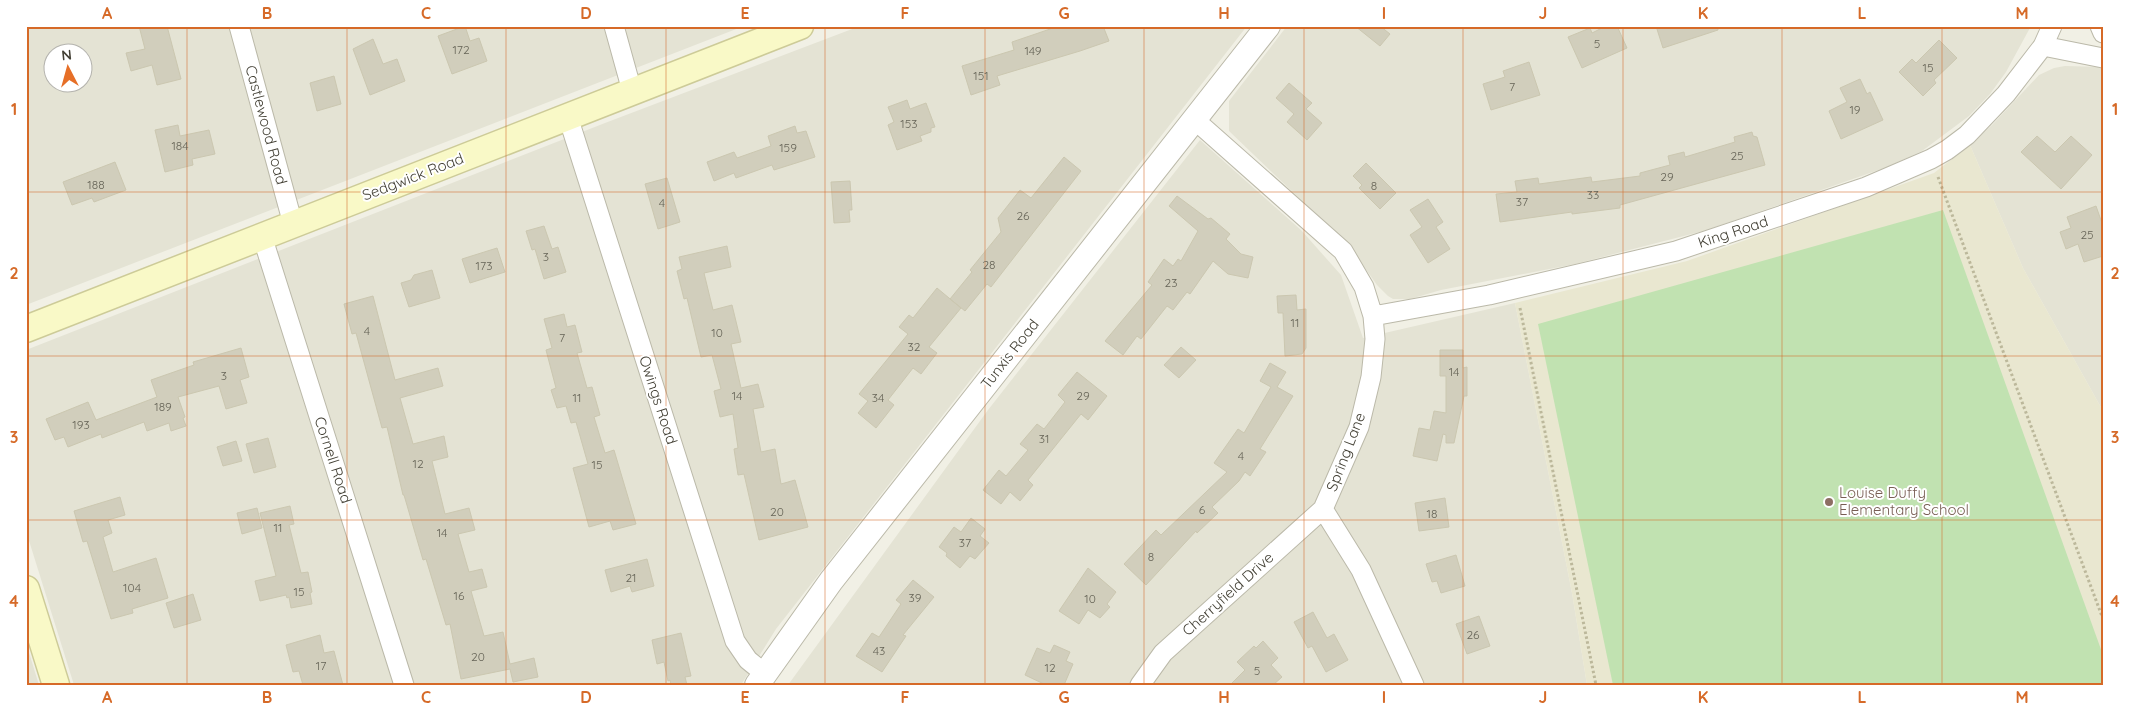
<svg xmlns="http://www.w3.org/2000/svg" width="2129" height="711" viewBox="0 0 2129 711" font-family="Quicksand,sans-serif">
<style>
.residential{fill:#e4e3d4;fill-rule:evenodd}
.education{fill:#e9e7d0}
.green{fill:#c1e2b1}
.building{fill:#d1cebc;stroke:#cbc7b0}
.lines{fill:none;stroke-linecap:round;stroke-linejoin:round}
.minor-casing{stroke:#bbb9a9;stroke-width:21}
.tertiary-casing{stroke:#bbb9a9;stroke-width:26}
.secondary-casing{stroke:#cdcb98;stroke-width:29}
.path{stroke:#bcb89b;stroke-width:3;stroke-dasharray:2.5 2.5;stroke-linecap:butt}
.minor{stroke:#fff;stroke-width:19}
.tertiary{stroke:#fff;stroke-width:24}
.secondary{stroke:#f9f9c7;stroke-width:26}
.grid{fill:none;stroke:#d66a28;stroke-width:1;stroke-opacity:0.55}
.education-dot{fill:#8d6e63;stroke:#fff;stroke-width:2}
.labels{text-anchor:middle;stroke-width:4;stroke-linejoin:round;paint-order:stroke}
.number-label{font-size:12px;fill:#666457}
.street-label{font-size:15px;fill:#434035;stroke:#fff}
.education-label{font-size:15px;fill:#785e54;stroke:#fff;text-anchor:start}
.neatline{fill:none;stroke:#d66a28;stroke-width:2}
.grid-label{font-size:16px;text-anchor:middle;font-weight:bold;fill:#d66a28}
</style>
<rect width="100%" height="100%" fill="#f1f0e5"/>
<path class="residential" d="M 26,26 L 744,26 L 26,305 ZM 52,52 L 82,52 L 82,82 L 52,82 Z
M 860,26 L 1247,26 L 776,629 L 741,685 L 74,685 L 26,531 L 26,350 L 605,123 Z
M 1287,26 L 2031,26 L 2006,72 L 1990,94 L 1969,116 L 1922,151 L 1887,167 L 1707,230 L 1575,264 L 1441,290 L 1410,299 L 1393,299 L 1388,296 L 1377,285 L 1350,247 L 1229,131 L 1229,101 Z
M 2065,66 L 2103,67 L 2103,411 L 2023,268 L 1970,145 L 1992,125 L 2039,75 L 2054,68 Z
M 1200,140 L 1301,230 L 1341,275 L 1363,338 L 1515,303 L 1572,593 L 1587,685 L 788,685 L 988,410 Z
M 26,643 L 39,685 L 26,685 Z"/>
<path class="education" d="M 1970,145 L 2023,268 L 2103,411 L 2103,685 L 1587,685 L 1572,593 L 1515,303 L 1687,261 L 1934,173 Z"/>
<path class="green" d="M 1943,210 L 2103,655 L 2103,685 L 1613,685 L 1538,324 Z"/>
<path class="building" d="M 139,26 L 167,26 L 181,79 L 157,85 L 152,65 L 131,71 L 126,53 L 145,49 Z
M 465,26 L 470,41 L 479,38 L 487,61 L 452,74 L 438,36 Z
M 1059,26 L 1103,26 L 1109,41 L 1080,51 L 997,76 L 1000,85 L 971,95 L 962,66 L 1014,50 L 1012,42 Z
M 1355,26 L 1380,26 L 1390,34 L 1380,46 Z
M 1606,26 L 1617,26 L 1627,48 L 1582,68 L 1568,37 L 1590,28 L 1592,33 Z
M 1656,26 L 1718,26 L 1718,30 L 1663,48 Z
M 373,39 L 383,64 L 397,59 L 405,81 L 370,95 L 353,49 Z
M 1939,40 L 1957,58 L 1934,80 L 1936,83 L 1923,96 L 1899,72 L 1912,59 L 1916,63 Z
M 1529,62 L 1540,95 L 1491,110 L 1483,84 L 1505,77 L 1503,71 Z
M 334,76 L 341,104 L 317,111 L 310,83 Z
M 1860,79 L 1867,94 L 1870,92 L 1883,120 L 1841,139 L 1829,111 L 1847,102 L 1840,88 Z
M 1289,83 L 1312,103 L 1306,109 L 1322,123 L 1307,140 L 1287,122 L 1294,114 L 1276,98 Z
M 907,100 L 910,109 L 926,103 L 935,127 L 931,128 L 931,132 L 920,136 L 922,141 L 897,150 L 888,125 L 894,122 L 888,107 Z
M 178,125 L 180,136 L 209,130 L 215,154 L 192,159 L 193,165 L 165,172 L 155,130 Z
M 795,126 L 797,133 L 806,131 L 815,157 L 774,170 L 772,165 L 736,178 L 734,173 L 714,181 L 707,162 L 734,152 L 737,158 L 771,146 L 768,136 Z
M 1752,132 L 1753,136 L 1757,137 L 1765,165 L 1620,205 L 1620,208 L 1572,214 L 1572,212 L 1500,222 L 1496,194 L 1517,192 L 1515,181 L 1538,178 L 1539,184 L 1591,177 L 1592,182 L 1640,176 L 1640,173 L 1670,165 L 1668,156 L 1684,152 L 1685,157 L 1735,142 L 1734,137 Z
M 2037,136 L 2055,152 L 2071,136 L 2092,155 L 2061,189 L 2021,152 Z
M 1064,157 L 1081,171 L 991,287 L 987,284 L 965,311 L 950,299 L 972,272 L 970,270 L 1001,232 L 998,218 L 1020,190 L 1031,198 Z
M 115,162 L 126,190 L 94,202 L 92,198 L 72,205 L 63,182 Z
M 1366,163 L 1396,193 L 1380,209 L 1359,188 L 1362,185 L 1353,176 Z
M 667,178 L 680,222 L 658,229 L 645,184 Z
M 850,181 L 852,210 L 849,210 L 850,222 L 834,223 L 831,182 Z
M 1177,196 L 1208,219 L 1211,218 L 1230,234 L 1226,239 L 1241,254 L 1253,257 L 1248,278 L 1228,274 L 1213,261 L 1190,294 L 1187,292 L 1173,310 L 1167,306 L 1141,339 L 1137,336 L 1123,355 L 1105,341 L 1152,285 L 1148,282 L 1164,259 L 1173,266 L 1178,259 L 1181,261 L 1198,231 L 1169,206 Z
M 1428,199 L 1443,222 L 1436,227 L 1450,249 L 1428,263 L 1410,235 L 1422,227 L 1410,210 Z
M 2096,206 L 2103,226 L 2103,256 L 2084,262 L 2078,244 L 2066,249 L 2060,232 L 2071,228 L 2067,217 Z
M 544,226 L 552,249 L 558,247 L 566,272 L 544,279 L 535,249 L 532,250 L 526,231 Z
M 727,246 L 731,267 L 704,273 L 713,310 L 732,305 L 741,342 L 731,344 L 741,388 L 758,384 L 764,407 L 753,409 L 761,452 L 775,449 L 781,484 L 795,480 L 808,527 L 759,540 L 744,474 L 738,475 L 734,449 L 738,448 L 733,414 L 720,417 L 714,391 L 721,389 L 712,355 L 701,357 L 687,298 L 684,299 L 677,271 L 682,269 L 679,257 Z
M 497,248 L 505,272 L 470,283 L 462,259 Z
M 432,270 L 440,298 L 409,307 L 401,283 L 411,280 L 414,275 Z
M 937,288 L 961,308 L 929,347 L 937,353 L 921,374 L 913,368 L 888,400 L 894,405 L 876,428 L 858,413 L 868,401 L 859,394 L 908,334 L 899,327 L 909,315 L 913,318 Z
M 1296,295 L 1297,310 L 1306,309 L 1306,348 L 1302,354 L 1285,356 L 1283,313 L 1278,313 L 1277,296 Z
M 373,296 L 395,380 L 438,368 L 443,386 L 400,398 L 413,444 L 444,436 L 448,457 L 432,461 L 445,514 L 469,508 L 475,530 L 458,534 L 469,572 L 482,569 L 487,587 L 471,591 L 484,636 L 503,632 L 510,664 L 534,658 L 538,677 L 513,682 L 510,669 L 461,679 L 450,624 L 446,625 L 426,559 L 423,560 L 404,495 L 403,495 L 387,427 L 382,428 L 356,333 L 352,334 L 344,304 Z
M 564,314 L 567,327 L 575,325 L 582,352 L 577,353 L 587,388 L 592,387 L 600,415 L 594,417 L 605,453 L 614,450 L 636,524 L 613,530 L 610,521 L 589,527 L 573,468 L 588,464 L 576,422 L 571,423 L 566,406 L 557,408 L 551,390 L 556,388 L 546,350 L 552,348 L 544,319 Z
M 1181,347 L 1196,360 L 1179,378 L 1164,365 Z
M 241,348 L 249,377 L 240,380 L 247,403 L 226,409 L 219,386 L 178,397 L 185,417 L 183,418 L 186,426 L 171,431 L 169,423 L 147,431 L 144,422 L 102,438 L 101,434 L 68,447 L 64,437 L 55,440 L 46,419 L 88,402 L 96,420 L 157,397 L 151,380 L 194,365 L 193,362 Z
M 1440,350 L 1463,350 L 1463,368 L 1467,367 L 1467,396 L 1464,396 L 1454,443 L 1446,443 L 1446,435 L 1443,434 L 1437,461 L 1413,456 L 1419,428 L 1430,430 L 1434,411 L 1446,413 L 1446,376 L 1440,376 Z
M 1270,363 L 1286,372 L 1277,387 L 1293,396 L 1260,449 L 1266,452 L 1250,476 L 1245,472 L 1239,481 L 1212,507 L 1218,513 L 1197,533 L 1196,531 L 1146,585 L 1124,564 L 1156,530 L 1161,535 L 1227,472 L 1214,463 L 1238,429 L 1244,433 L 1271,387 L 1260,381 Z
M 1077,372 L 1107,396 L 1088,420 L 1081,414 L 1028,480 L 1033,485 L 1020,501 L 1010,492 L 1001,504 L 983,490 L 999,470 L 1006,476 L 1028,450 L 1020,444 L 1037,424 L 1044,429 L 1065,402 L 1058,395 Z
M 268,438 L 276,467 L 254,473 L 246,444 Z
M 236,441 L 242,461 L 223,466 L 217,447 Z
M 120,497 L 125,515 L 108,520 L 112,533 L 103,537 L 113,572 L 156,558 L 168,598 L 132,609 L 133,613 L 111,619 L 87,541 L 83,542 L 74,511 Z
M 1445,498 L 1449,527 L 1419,531 L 1415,503 Z
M 290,506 L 294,524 L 289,525 L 301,573 L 308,572 L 312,592 L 310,593 L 312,604 L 291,608 L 289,597 L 287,598 L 286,595 L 260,601 L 255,581 L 276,576 L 260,513 Z
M 257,508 L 262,528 L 242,534 L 237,513 Z
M 971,518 L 985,529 L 980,536 L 989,543 L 975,559 L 970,556 L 960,568 L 946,556 L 947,553 L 939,547 L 954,527 L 961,532 Z
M 1456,555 L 1465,586 L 1441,593 L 1437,581 L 1432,582 L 1426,564 Z
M 647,559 L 654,586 L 632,592 L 630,586 L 611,592 L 605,570 Z
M 1088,568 L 1116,592 L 1107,604 L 1110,607 L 1100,618 L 1088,610 L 1079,624 L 1059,611 Z
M 913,580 L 934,597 L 903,635 L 906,636 L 882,672 L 856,656 L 872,633 L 879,637 L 901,604 L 896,600 Z
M 193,594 L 201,620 L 174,628 L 166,603 Z
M 1313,612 L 1327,638 L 1334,634 L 1348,660 L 1326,672 L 1312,646 L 1308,648 L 1294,622 Z
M 1479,616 L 1490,646 L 1467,654 L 1456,624 Z
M 681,633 L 691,676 L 685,677 L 687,685 L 671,685 L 670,680 L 668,681 L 664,662 L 657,664 L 652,640 Z
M 320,635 L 324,653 L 334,651 L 343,685 L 303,685 L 299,671 L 293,672 L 286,645 Z
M 1263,641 L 1278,658 L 1271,665 L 1282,677 L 1273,685 L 1230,685 L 1245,670 L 1237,662 L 1254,646 L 1256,648 Z
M 1054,645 L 1070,652 L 1066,661 L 1073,664 L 1064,685 L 1046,685 L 1025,675 L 1037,648 L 1050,653 Z"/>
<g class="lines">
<g class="minor-casing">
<path id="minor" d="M 239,26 L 293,224
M 614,26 L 632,91
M 2100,26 L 2103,33
M 2043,46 L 2103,58
M 568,117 L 735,641 L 748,660 L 764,673
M 262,236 L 404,685
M 1373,316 L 1489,295 L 1676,251 L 1866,187 L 1931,159 L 1947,150 L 1967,135 L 2006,94 L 2043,46 L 2052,26
M 1323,509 L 1361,570 L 1414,685
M 1140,685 L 1163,653 L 1323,509 L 1359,427 L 1371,377 L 1375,339 L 1373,316 L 1364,287 L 1343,251 L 1195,120"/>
</g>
<g class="tertiary-casing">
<path id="tertiary" d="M 757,685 L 831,581 L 1268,26"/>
</g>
<g class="secondary-casing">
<path id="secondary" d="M 26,329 L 800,26
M 26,589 L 56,685"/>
</g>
<path class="path" d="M 1938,177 L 2103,619
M 1520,308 L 1596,685"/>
<use href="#minor" class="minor"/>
<use href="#tertiary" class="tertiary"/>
<use href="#secondary" class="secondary"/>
</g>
<path class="grid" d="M 187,26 L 187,685M 347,26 L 347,685M 506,26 L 506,685M 666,26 L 666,685M 825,26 L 825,685M 985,26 L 985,685M 1144,26 L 1144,685M 1304,26 L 1304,685M 1463,26 L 1463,685M 1623,26 L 1623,685M 1782,26 L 1782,685M 1942,26 L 1942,685M 26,192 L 2103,192M 26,356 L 2103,356M 26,520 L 2103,520"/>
<circle class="education-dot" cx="1829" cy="502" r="5"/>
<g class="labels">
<g class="number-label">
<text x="1597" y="48">5</text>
<text x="461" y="54">172</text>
<text x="1033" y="55">149</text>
<text x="1928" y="72">15</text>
<text x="981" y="80">151</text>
<text x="1512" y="91">7</text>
<text x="1855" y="114">19</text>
<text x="909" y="128">153</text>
<text x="180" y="150">184</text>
<text x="788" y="152">159</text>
<text x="1737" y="160">25</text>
<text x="1667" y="181">29</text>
<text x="96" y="189">188</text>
<text x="1374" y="190">8</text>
<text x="1593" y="199">33</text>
<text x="1522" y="206">37</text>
<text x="662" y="207">4</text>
<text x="1023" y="220">26</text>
<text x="2087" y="239">25</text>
<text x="546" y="261">3</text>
<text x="989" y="269">28</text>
<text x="484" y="270">173</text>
<text x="1171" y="287">23</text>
<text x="1295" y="327">11</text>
<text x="367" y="335">4</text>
<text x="717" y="337">10</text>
<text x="562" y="342">7</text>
<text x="914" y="351">32</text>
<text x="1454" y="376">14</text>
<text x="224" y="380">3</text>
<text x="737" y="400">14</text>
<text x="1083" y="400">29</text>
<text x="577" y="402">11</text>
<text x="878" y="402">34</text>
<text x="163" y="411">189</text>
<text x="81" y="429">193</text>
<text x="1044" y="443">31</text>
<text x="1241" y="460">4</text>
<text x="418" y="468">12</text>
<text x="597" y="469">15</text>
<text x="1202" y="514">6</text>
<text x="777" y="516">20</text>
<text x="1432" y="518">18</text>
<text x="278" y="532">11</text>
<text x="442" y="537">14</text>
<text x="965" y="547">37</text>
<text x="1151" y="561">8</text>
<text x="631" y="582">21</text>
<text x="132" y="592">104</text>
<text x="299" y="596">15</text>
<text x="459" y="600">16</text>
<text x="915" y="602">39</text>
<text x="1090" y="603">10</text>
<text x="1473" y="639">26</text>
<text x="879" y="655">43</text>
<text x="478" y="661">20</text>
<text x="321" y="670">17</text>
<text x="1050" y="672">12</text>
<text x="1257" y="675">5</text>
</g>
<g class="street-label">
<text transform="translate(266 125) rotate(75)" y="5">Castlewood Road</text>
<text transform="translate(413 177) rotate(-21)" y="5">Sedgwick Road</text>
<text transform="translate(1733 232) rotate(-18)" y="5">King Road</text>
<text transform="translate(1010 354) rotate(-52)" y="5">Tunxis Road</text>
<text transform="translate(658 400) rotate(72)" y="5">Owings Road</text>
<text transform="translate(1346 452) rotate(-69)" y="5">Spring Lane</text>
<text transform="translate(333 460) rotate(72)" y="5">Cornell Road</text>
<text transform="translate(1228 594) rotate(-42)" y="5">Cherryfield Drive</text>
</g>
<g class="education-label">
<text x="1839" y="498">Louise Duffy<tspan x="1839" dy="17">Elementary School</tspan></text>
</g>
</g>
<rect width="2129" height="711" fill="none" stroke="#ffffff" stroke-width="55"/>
<g transform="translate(68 68) rotate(354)"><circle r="24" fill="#ffffff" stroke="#b4b3ae"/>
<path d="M0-4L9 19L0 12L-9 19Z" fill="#e66f27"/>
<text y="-8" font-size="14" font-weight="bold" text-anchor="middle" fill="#434035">N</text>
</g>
<rect x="28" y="28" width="2074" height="656" class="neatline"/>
<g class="grid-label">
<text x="107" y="19">A</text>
<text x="267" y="19">B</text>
<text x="426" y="19">C</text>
<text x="586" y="19">D</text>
<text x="745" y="19">E</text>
<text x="905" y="19">F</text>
<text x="1064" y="19">G</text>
<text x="1224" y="19">H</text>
<text x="1384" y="19">I</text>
<text x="1543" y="19">J</text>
<text x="1703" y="19">K</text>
<text x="1862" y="19">L</text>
<text x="2022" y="19">M</text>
<text x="14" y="115">1</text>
<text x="2115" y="115">1</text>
<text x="14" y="279">2</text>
<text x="2115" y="279">2</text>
<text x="14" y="443">3</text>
<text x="2115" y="443">3</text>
<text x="14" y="607">4</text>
<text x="2115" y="607">4</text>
<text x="107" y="703">A</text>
<text x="267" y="703">B</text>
<text x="426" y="703">C</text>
<text x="586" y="703">D</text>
<text x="745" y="703">E</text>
<text x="905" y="703">F</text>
<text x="1064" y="703">G</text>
<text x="1224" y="703">H</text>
<text x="1384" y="703">I</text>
<text x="1543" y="703">J</text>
<text x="1703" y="703">K</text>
<text x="1862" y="703">L</text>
<text x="2022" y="703">M</text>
</g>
</svg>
